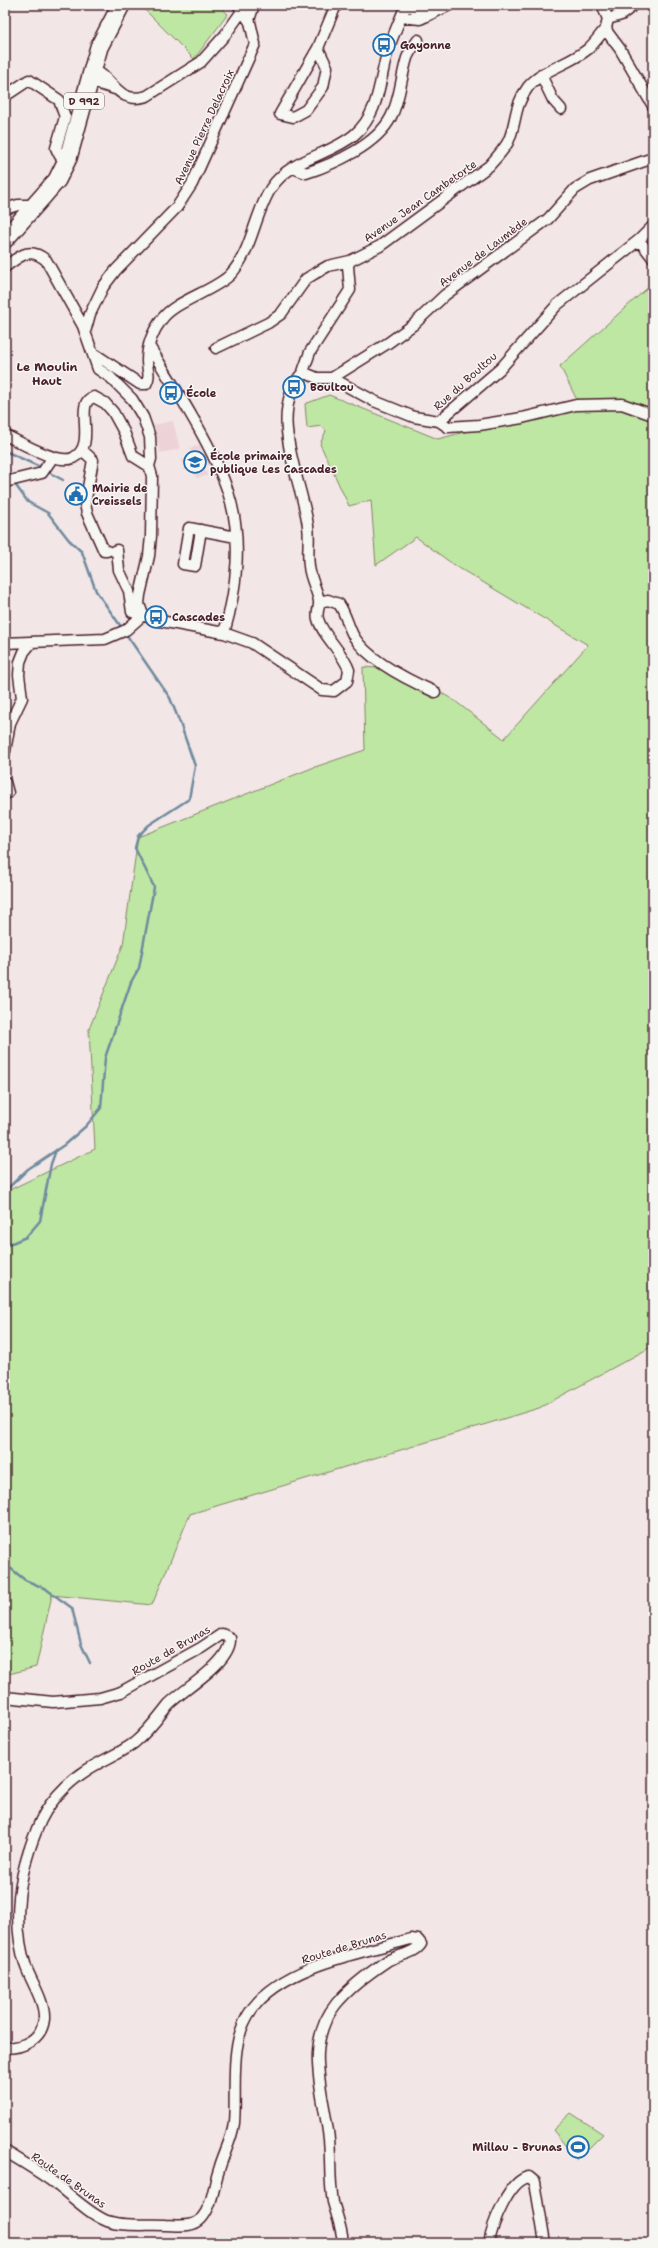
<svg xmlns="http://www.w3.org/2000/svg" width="658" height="2248" viewBox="0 0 658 2248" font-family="'Shantell Sans',sans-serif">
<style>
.built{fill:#edd3d8}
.green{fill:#bee7a3;stroke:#848367}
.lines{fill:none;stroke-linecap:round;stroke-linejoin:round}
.stream{stroke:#708a9e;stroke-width:2.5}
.minor-casing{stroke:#4a1f2b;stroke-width:13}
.primary-casing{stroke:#4a1f2b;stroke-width:20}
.minor{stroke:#f6f6f2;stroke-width:10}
.primary{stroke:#f6f6f2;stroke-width:17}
.labels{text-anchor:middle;stroke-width:3;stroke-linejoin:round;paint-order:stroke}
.shield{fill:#f6f6f2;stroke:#7e6067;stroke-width:1}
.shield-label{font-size:10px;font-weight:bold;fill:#4a1f2b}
.poi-label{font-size:11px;font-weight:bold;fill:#4a1f2b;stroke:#f6f6f2;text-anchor:start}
.street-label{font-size:11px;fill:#4a1f2b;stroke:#f6f6f2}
.neighbourhood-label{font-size:12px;font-weight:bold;fill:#4a1f2b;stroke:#f6f6f2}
</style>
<rect width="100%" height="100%" fill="#f2e6e6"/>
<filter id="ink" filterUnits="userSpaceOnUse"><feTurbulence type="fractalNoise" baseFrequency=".025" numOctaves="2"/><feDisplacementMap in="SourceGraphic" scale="8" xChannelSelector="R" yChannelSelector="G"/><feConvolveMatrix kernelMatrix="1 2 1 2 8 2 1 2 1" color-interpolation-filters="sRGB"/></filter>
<g filter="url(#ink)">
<path class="built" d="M 173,421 L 180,449 L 160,453 L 154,425 Z
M 200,445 L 202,455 L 206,454 L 208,465 L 205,466 L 207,476 L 196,478 L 194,468 L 184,470 L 182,460 L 192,457 L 190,448 Z"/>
<path class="green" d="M 140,5 L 218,5 L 228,14 L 194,59 Z
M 653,283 L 653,655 L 651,658 L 653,660 L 653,1346 L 539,1408 L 190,1514 L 152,1605 L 52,1595 L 36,1667 L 5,1675 L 5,1192 L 95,1149 L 89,1029 L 123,945 L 138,837 L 312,768 L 365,750 L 363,667 L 404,670 L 455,701 L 504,739 L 588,645 L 454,565 L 416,537 L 376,565 L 371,500 L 349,506 L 320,444 L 326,431 L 322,426 L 307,428 L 305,404 L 329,395 L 438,439 L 578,402 L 560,366 Z
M 571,2113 L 603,2134 L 577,2160 L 553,2130 Z"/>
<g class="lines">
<path class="stream" d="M 5,451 L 40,467
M 5,467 L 11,477
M 48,472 L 63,480
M 14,483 L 28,502 L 48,513 L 69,540 L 82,552 L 96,591 L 122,628
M 5,1191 L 28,1169 L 64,1145 L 86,1126 L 101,1108 L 105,1058 L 131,982 L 139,968 L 154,887 L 135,848 L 138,836 L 149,825 L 189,799 L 195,766 L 180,723 L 170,698 L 126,634
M 5,1246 L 26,1237 L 40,1221 L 51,1164 L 56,1150
M 5,1381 L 7,1398 L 5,1401
M 5,1564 L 25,1580 L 46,1589 L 72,1608 L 81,1644 L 90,1663"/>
<g class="minor-casing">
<path id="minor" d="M 602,5 L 608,19 L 606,28 L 608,33 L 620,49 L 653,106
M 431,14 L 450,5
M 401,17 L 420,19 L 431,14 L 418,11 L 409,5
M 608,19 L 621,15 L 634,5
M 249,20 L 254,5
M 318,48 L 327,67 L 323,87 L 306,110 L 293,117 L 280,114 L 318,48 L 336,5
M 93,69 C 115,80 118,105 147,96 L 201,62 L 225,35 L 245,7
M 541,75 L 553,100 L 561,109
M 90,81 L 115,89
M 5,96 L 29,80 L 59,100 L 65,117 L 56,148 L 60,156 L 68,158
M 293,168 L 306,173 C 334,164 377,145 391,117 C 400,100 401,77 407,58 C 409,52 414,46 418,40
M 5,209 L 18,205 L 36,205
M 639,240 L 653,258
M 350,261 L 348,266 L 350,290 L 310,352 L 303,372 L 317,378 L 332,378 L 374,401 L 414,417 L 439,421 L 500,369 L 557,305 L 639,240 L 653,226
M 5,267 C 20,256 29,246 46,260 L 83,326 L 98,369 L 110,377 L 132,399 L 143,417 L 150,437 L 151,459 L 149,466 L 152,476 L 151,536 L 149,556 L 140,595 L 139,604 L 143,615 L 155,620 L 224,633 L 252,643 L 322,690 L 334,691 L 347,681 L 349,670 C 343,652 322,635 318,619 C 316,613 320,606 319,601 C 317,589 310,579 309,566 C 307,553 310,540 308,526 C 302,479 266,415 303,372
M 85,332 L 90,314 L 103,287 L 116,270 L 177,207 L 192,184 L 255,44 L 250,22 L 238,5
M 149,346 C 175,388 213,446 228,492 C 243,537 237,589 224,633
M 216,348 L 268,323 L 281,314 L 306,279 L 314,274 L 328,266 L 350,261 L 380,246 L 489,166 C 496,158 503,151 508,142 C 517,123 513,107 528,87 C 543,69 570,64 588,49 C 594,44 600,35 606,28
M 93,353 L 140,384 L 146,384 C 151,375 147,371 147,361 C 147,345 152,332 162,319 C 175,301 214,291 230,275 C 252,252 254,215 271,188 C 291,158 329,156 354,135 C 380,113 379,80 388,50 C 393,35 400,20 406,5
M 332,378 L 388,343 L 413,325 L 445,295 L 548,219 L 575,189 L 590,180 L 653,158
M 439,421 L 448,427 L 479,425 L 522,418 L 576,405 L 622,404 L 653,415
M 5,435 C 20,442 58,465 73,458 C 99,445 72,402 94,397 L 105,403 L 113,412 L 124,432 L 133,456 L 149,466
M 82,450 L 93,460 L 85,504 L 87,513 L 104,551 L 107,551
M 5,482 L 42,473 L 53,457
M 201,530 L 195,566 L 183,564 L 189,528 L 236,537
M 114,551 L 117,550 L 119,570 L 129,591 L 132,612 L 141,610
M 319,602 L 328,600 L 339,604 C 346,614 348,627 354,637 C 369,661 410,681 435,692
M 5,643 L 105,639 L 126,630 L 143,615
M 5,751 L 10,723 L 22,698 L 19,675 L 20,662 L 24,652 L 32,642
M 5,782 L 8,793
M 5,1697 L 53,1702 L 100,1698 L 121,1692 L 201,1648 L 222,1634 L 230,1638 C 232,1662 183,1689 168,1705 C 157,1719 148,1732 134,1743 C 119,1754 102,1760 87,1770 C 65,1784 46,1805 37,1829 C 19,1873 11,1921 26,1967 C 32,1983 45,2002 44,2019 C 42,2039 24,2048 5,2048
M 5,2151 C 22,2162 40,2172 57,2185 C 73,2197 88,2213 107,2221 C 124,2227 147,2224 165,2225 C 176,2225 193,2228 201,2219 C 213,2205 213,2187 219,2170 C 223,2154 232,2140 234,2123 C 237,2085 228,2042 252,2009 C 285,1965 361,1953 411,1939 L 418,1940 L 421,1944 C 415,1954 397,1955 387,1961 C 369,1973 349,1988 336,2004 C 303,2045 324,2093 329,2139 C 331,2159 329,2181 333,2202 C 337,2216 342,2229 343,2243
M 489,2243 C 492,2225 509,2180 529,2177 L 535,2182 L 545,2243"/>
</g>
<g class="primary-casing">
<path id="primary" d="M 5,239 L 44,195 L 57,180 L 68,158 L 99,47 L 121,5"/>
</g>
<use href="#minor" class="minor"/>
<use href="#primary" class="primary"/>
</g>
</g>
<defs>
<g id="bus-ring" transform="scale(1.15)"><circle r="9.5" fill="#f6f6f2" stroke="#1f6fb2" stroke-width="1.5"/><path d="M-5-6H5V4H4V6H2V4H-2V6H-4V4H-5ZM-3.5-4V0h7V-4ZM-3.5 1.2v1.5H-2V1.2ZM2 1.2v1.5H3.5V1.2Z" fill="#1f6fb2"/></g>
<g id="school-ring" transform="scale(1.15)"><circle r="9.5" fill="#f6f6f2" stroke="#1f6fb2" stroke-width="1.5"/><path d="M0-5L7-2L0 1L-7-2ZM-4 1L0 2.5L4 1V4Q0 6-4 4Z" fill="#1f6fb2"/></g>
<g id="civic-ring" transform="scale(1.15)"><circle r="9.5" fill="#f6f6f2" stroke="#1f6fb2" stroke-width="1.5"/><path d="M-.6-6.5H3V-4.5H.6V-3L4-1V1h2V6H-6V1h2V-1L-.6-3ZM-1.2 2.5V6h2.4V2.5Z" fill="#1f6fb2"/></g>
<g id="stadium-ring" transform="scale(1.15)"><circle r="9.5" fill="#f6f6f2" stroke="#1f6fb2" stroke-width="1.5"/><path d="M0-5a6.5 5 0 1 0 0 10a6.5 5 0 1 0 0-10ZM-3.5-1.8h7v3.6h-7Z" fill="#1f6fb2"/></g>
</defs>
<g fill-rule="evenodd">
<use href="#bus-ring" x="384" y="45"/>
<use href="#bus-ring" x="294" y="387"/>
<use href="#bus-ring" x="171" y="393"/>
<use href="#school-ring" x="195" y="462"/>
<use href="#civic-ring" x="76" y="494"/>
<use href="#bus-ring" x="156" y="617"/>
<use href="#stadium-ring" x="578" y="2147"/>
</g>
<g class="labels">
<rect class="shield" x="64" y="93" width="40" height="16" rx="3"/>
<g class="shield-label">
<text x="84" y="105">D 992</text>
</g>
<g class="poi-label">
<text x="400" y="49">Gayonne</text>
<text x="310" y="391">Boultou</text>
<text x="186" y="397">École</text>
<text x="210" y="460">École primaire<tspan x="210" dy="13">publique Les Cascades</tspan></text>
<text x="92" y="492">Mairie de<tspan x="92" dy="13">Creissels</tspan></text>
<text x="172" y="621">Cascades</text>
<text x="562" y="2151" text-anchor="end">Millau - Brunas</text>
</g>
<g class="street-label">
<text transform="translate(204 127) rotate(-65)" y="4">Avenue Pierre Delacroix</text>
<text transform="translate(420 201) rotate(-35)" y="4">Avenue Jean Cambetorte</text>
<text transform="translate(483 252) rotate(-37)" y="4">Avenue de Laumède</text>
<text transform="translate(465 381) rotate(-42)" y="4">Rue du Boultou</text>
<text transform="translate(171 1650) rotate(-30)" y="4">Route de Brunas</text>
<text transform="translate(344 1947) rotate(-17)" y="4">Route de Brunas</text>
<text transform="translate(69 2180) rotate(35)" y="4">Route de Brunas</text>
</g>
<g class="neighbourhood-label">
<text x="47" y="371">Le Moulin<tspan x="47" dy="14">Haut</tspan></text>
</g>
</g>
<rect width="658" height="2248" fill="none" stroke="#f6f6f2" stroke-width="20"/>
<rect x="10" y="10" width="638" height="2228" fill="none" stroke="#4a1f2b" stroke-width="1.5" filter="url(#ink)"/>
</svg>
